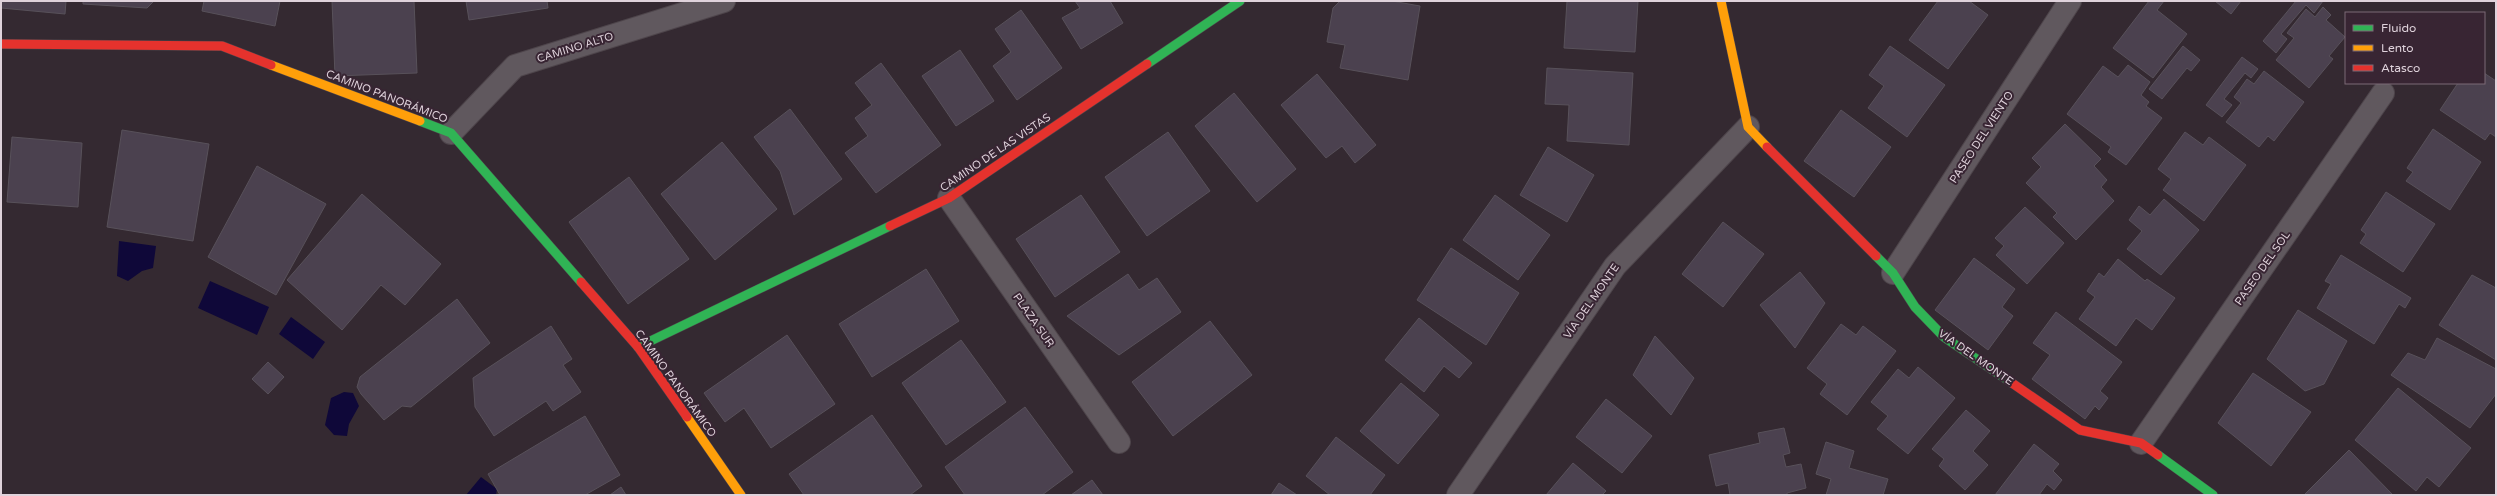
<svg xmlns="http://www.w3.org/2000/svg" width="2497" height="496" viewBox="0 0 2497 496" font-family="'Varela Round',sans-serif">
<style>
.water{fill:#0f0839}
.building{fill:#4b414f;stroke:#58515a}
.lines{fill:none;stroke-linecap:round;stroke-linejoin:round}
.street-casing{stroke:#4e454b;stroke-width:24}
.fast-casing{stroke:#4e454b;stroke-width:10}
.slow-casing{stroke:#4e454b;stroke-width:10}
.jam-casing{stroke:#4e454b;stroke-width:10}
.street{stroke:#60585e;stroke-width:22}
.fast{stroke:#30b455;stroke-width:9}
.slow{stroke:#ff9f0a;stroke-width:9}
.jam{stroke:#e5322d;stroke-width:9}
.labels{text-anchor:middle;stroke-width:4;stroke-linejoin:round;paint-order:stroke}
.street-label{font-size:11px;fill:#dfd2db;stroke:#382533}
</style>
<rect width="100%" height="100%" fill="#342931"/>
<path class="water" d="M 119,241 L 156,246 L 153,268 L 142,271 L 128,281 L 117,276 Z
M 210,281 L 269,307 L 257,335 L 198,308 Z
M 291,317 L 325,342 L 313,359 L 279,334 Z
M 344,392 L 353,393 L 359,406 L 349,424 L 347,436 L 334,435 L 325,425 L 331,398 Z
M 481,477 L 497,489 L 496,495 L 466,495 Z"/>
<path class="building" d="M 1,1 L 66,1 L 65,14 L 1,8 Z
M 83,1 L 154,1 L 147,8 L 83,4 Z
M 204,1 L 280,1 L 275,26 L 202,11 Z
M 332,1 L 414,1 L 417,73 L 335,76 Z
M 466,1 L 547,1 L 548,8 L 469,20 Z
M 1075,1 L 1110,1 L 1123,23 L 1081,49 L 1062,18 L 1080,8 Z
M 1340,1 L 1392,1 L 1420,6 L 1408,80 L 1340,68 L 1345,45 L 1327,42 L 1333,8 Z
M 1567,1 L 1638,1 L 1635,52 L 1564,48 Z
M 1938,1 L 1969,1 L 1988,15 L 1948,69 L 1909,40 Z
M 2149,1 L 2164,1 L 2157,10 L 2187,34 L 2153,78 L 2113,48 Z
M 2215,1 L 2241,1 L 2231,14 Z
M 2296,1 L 2323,1 L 2314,13 L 2306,5 L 2281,34 L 2287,39 L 2276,53 L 2263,41 Z
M 2323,7 L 2331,15 L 2326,20 L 2345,37 L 2329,56 L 2333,59 L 2309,88 L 2276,60 L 2294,38 L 2287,33 L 2306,9 L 2315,17 Z
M 1021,10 L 1062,68 L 1017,100 L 993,66 L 1011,52 L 995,29 Z
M 1890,46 L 1945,85 L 1907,137 L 1868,108 L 1884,86 L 1869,75 Z
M 2183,46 L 2200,60 L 2191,71 L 2187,68 L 2162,99 L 2149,89 Z
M 960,50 L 994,101 L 956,126 L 922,76 Z
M 2242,57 L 2258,69 L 2251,78 L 2245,73 L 2224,99 L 2232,105 L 2222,117 L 2206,105 Z
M 881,63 L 941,145 L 876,193 L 845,153 L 868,136 L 855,118 L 872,105 L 855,83 Z
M 2128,65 L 2150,82 L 2141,95 L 2149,102 L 2146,106 L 2162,118 L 2126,165 L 2108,152 L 2111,147 L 2067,114 L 2103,66 L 2118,77 Z
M 1547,68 L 1633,73 L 1629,145 L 1567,141 L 1569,105 L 1545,104 Z
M 2264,71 L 2304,102 L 2274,141 L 2268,136 L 2259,147 L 2226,122 L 2241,103 L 2234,97 L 2247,79 L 2254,84 Z
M 2484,73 L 2496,81 L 2496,137 L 2490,133 L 2485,140 L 2440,110 L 2458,83 L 2484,83 Z
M 1317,74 L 1376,145 L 1355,163 L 1342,146 L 1326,158 L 1281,105 Z
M 1234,93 L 1296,169 L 1257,202 L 1195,126 Z
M 790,109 L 842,179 L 794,215 L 780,171 L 754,137 Z
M 1841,110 L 1891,147 L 1854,197 L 1804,161 Z
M 2065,124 L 2101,159 L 2094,166 L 2107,180 L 2101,187 L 2114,201 L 2076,240 L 2053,217 L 2057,213 L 2026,183 L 2041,167 L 2032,158 Z
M 2433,129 L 2481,162 L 2450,210 L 2406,181 L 2413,172 L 2407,168 Z
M 122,130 L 209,144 L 193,241 L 107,227 Z
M 1168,132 L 1210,191 L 1147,236 L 1105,177 Z
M 2185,132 L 2203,145 L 2209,137 L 2246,165 L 2204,221 L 2163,190 L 2171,179 L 2158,169 Z
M 12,137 L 82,143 L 78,207 L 7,202 Z
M 722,142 L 777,209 L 715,260 L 661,194 Z
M 1548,147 L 1594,175 L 1567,222 L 1520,195 Z
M 257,166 L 326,204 L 276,295 L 208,257 Z
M 629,177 L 689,259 L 628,304 L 569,222 Z
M 2386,192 L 2435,224 L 2403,272 L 2360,243 L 2366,234 L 2361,230 Z
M 362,194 L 441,264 L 405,305 L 381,285 L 342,330 L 287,280 Z
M 1081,195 L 1120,252 L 1055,297 L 1016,239 Z
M 1495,195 L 1550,235 L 1518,280 L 1463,240 Z
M 2164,199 L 2199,230 L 2161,275 L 2127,249 L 2142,231 L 2129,220 L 2139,206 L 2150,215 Z
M 2025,207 L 2064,243 L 2027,284 L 1996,255 L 2004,246 L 1995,238 Z
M 1723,222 L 1764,254 L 1723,307 L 1682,274 Z
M 1451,248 L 1519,293 L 1486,345 L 1417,300 Z
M 2341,255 L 2411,298 L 2405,308 L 2399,304 L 2374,344 L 2317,308 L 2331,284 L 2325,281 Z
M 1974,258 L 2015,289 L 2002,307 L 2013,316 L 1988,350 L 1935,310 Z
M 2118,259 L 2145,281 L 2147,279 L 2175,298 L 2152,330 L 2136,318 L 2116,346 L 2079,319 L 2095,297 L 2087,291 L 2099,273 L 2104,277 Z
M 926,269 L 959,321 L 872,377 L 839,324 Z
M 1800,272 L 1825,303 L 1795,348 L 1760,305 Z
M 1128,274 L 1139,290 L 1157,278 L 1181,312 L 1119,355 L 1067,316 Z
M 2472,275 L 2496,288 L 2496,360 L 2439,325 Z
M 457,299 L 490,343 L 411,407 L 402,406 L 384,420 L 361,394 L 357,387 L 360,377 Z
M 2298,310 L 2347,341 L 2324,384 L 2305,391 L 2267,359 Z
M 2056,312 L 2122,362 L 2100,391 L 2108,398 L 2099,410 L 2095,406 L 2085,419 L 2032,379 L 2050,355 L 2033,343 Z
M 1419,318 L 1472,363 L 1459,378 L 1444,366 L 1424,392 L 1385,360 Z
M 1210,321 L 1252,375 L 1173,436 L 1132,382 Z
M 1841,324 L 1856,335 L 1863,326 L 1896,351 L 1847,415 L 1820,394 L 1827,384 L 1807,368 Z
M 551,326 L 572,359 L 563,365 L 581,392 L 553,411 L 546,401 L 494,436 L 475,407 L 473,378 Z
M 787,335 L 835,404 L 771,448 L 744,408 L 725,422 L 704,393 Z
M 1655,336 L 1694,378 L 1671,415 L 1633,375 Z
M 2437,338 L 2496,369 L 2496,394 L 2470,428 L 2391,375 L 2408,353 L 2425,360 Z
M 961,340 L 1006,402 L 946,445 L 902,383 Z
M 268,362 L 284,377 L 268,394 L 252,379 Z
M 1918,367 L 1955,398 L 1908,454 L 1877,429 L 1888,416 L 1871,402 L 1898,369 L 1909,378 Z
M 2253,373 L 2311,412 L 2271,466 L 2218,423 Z
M 1401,383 L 1439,415 L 1398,464 L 1360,431 Z
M 2398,388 L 2471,448 L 2439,487 L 2427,477 L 2416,491 L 2355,440 Z
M 1606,399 L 1652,436 L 1622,473 L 1576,437 Z
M 1025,407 L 1073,472 L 1042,495 L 965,495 L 945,467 Z
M 1966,410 L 1990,431 L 1973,451 L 1988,465 L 1965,490 L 1939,466 L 1944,459 L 1932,449 Z
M 872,415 L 922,486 L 910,495 L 804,495 L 789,474 Z
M 585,416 L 620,475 L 585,495 L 500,495 L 488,474 Z
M 1784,428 L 1790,453 L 1783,455 L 1786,467 L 1801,464 L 1806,488 L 1787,493 L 1787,495 L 1730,495 L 1728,483 L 1716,486 L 1709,455 L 1760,443 L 1758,433 Z
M 1336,437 L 1385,475 L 1370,495 L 1330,495 L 1306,476 Z
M 1826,442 L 1854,451 L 1849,468 L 1888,479 L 1883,495 L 1826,495 L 1831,479 L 1816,474 Z
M 2034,444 L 2059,464 L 2053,471 L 2062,480 L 2054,490 L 2047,484 L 2039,495 L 1995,495 Z
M 2349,450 L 2393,495 L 2304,495 Z
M 1573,463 L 1606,491 L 1602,495 L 1546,495 Z
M 1092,480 L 1103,495 L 1071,495 Z
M 1279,483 L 1297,495 L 1271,495 Z
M 621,487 L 626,495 L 610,495 Z"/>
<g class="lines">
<g class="street-casing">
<path id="street" d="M 451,133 L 515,66 L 724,1
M 949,198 L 1119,442
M 1893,273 L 2070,1
M 2141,443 L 2383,93
M 1458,495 L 1615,266 L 1748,127"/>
</g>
<g class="fast-casing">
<path id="fast" d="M 1147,64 L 1240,1
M 420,121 L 451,133 L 581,282
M 1876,256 L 1893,273 L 1915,307 L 1944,337 L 2012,383
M 638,347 L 890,226
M 2158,455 L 2213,495"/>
</g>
<g class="slow-casing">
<path id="slow" d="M 1721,1 L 1748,127 L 1767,147
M 271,65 L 420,121
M 687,417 L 741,495"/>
</g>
<g class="jam-casing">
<path id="jam" d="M 1,44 L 222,46 L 271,65
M 1767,147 L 1876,256
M 890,226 L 949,198 L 1147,64
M 581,282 L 638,347 L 687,417
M 2012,383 L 2080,430 L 2141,443 L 2158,455"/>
</g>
<use href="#street" class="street"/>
<use href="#fast" class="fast"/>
<use href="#slow" class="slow"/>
<use href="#jam" class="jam"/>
</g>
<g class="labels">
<g class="street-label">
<text transform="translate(575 47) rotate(-17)" y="4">CAMINO ALTO</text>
<text transform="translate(387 96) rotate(21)" y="4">CAMINO PANORÁMICO</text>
<text transform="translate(1981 137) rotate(-57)" y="4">PASEO DEL VIENTO</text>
<text transform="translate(995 152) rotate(-34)" y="4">CAMINO DE LAS VISTAS</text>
<text transform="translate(2262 268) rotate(-55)" y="4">PASEO DEL SOL</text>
<text transform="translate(1591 301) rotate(-55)" y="4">VÍA DEL MONTE</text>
<text transform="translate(1034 320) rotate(55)" y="4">PLAZA SUR</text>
<text transform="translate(1976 357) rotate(35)" y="4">VÍA DEL MONTE</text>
<text transform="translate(676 383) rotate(54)" y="4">CAMINO PANORÁMICO</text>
</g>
</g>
<rect width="2497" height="496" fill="none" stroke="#dfd2db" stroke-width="4"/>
<rect x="2345" y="12" width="140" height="72" fill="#382533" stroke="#7b6a76"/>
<rect x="2353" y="25" width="20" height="6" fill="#30b455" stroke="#7b6a76"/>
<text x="2381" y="32" font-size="12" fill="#dfd2db">Fluido</text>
<rect x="2353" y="45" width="20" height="6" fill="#ff9f0a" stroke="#7b6a76"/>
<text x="2381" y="52" font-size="12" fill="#dfd2db">Lento</text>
<rect x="2353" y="65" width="20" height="6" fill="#e5322d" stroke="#7b6a76"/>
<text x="2381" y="72" font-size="12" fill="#dfd2db">Atasco</text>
</svg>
